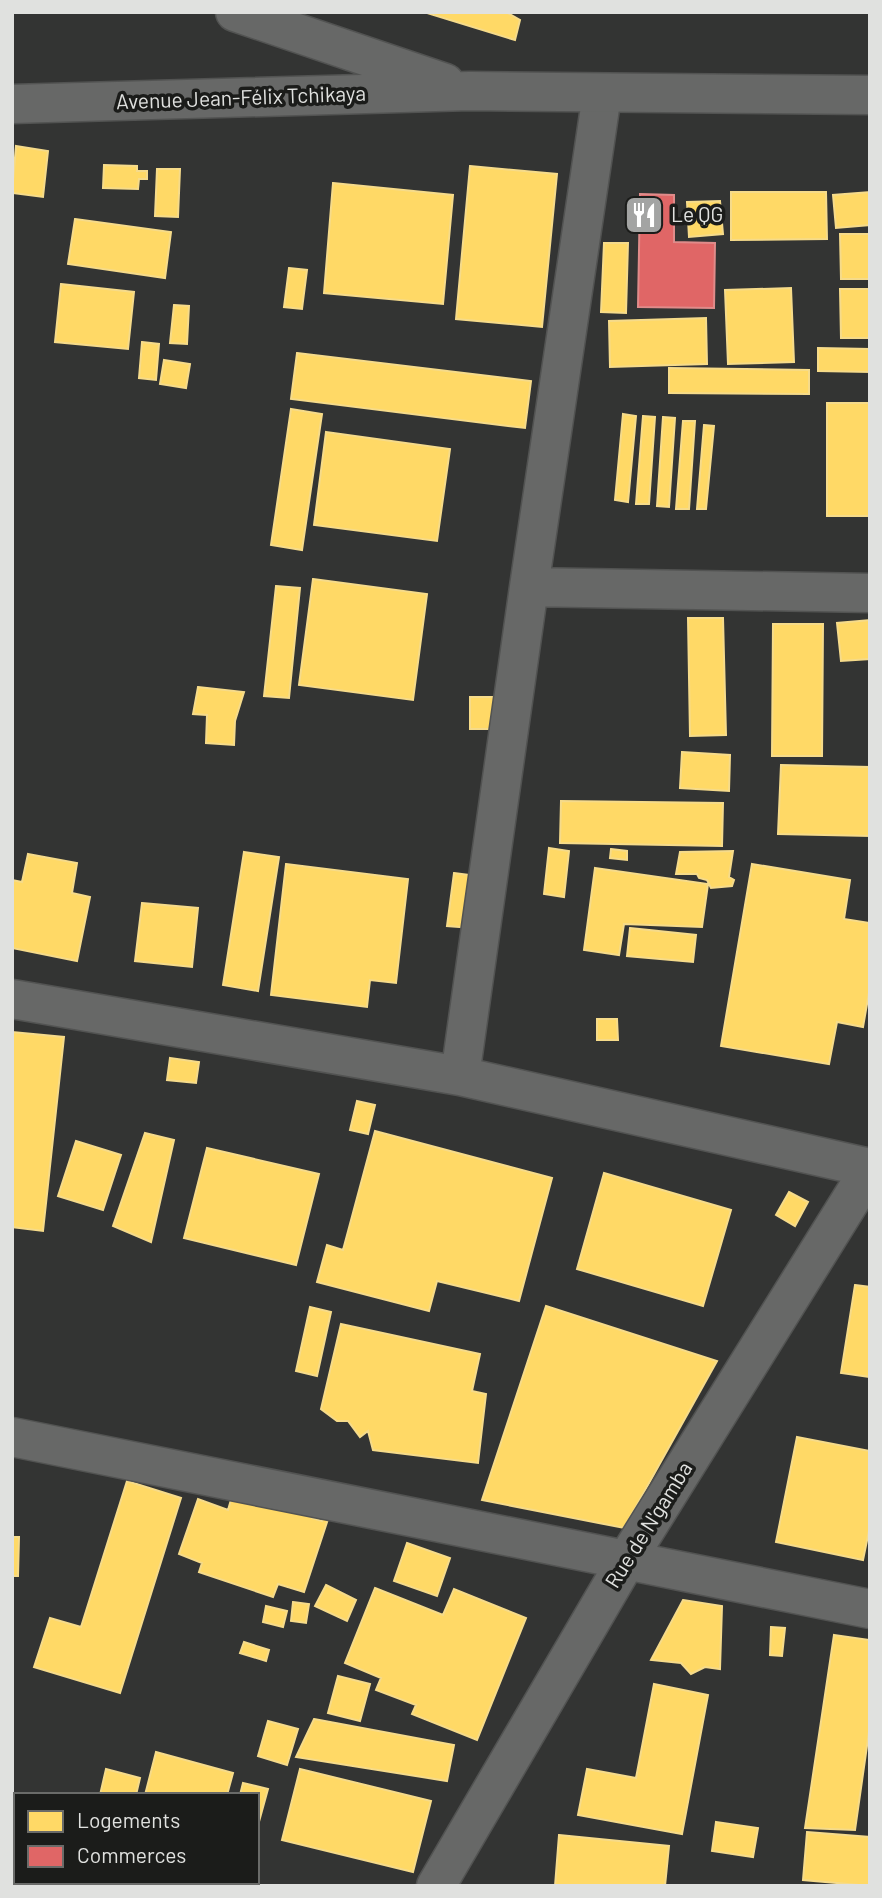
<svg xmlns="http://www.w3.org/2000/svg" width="882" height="1898" viewBox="0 0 882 1898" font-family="Barlow,sans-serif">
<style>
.homes{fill:#ffd966;stroke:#f6db8a;stroke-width:2}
.shops{fill:#e06666;stroke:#e08b8a;stroke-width:2}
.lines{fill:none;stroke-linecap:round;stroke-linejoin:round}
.street-casing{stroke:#525352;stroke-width:41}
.secondary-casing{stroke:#525352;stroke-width:41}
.street{stroke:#676867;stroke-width:38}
.secondary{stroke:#676867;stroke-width:38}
.labels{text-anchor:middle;stroke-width:7;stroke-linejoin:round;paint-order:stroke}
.street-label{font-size:21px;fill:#e0e1df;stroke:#1b1c1a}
.poi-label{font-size:21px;fill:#e0e1df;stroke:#1b1c1a;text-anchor:start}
</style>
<rect width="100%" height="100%" fill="#333433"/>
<path class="homes" d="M 424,12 L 506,12 L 520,20 L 515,40 Z
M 16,146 L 48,151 L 43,197 L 12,193 Z
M 104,165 L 137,166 L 137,171 L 147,171 L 147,179 L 139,179 L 138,189 L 103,188 Z
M 470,166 L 557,174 L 542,327 L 456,319 Z
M 157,169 L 180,169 L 178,217 L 155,216 Z
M 333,183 L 453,195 L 443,304 L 324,293 Z
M 731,192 L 826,192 L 827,239 L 731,240 Z
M 870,192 L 870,225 L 836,228 L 833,195 Z
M 720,201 L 723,234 L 689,237 L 687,202 Z
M 75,219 L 171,232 L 165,278 L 68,264 Z
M 840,234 L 870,234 L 870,279 L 841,279 Z
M 604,243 L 628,243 L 626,313 L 601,312 Z
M 289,268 L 307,270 L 302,309 L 284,307 Z
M 61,284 L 134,292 L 128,349 L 55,342 Z
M 791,288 L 794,362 L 728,364 L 725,290 Z
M 840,289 L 870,289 L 870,338 L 841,338 Z
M 174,305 L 189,306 L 187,344 L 170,343 Z
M 706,318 L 707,364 L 610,367 L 609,321 Z
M 142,342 L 159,344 L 156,380 L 139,378 Z
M 818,348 L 870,349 L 870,372 L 818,371 Z
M 297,353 L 531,381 L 525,428 L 291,399 Z
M 164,360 L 190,364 L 186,388 L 160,384 Z
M 669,368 L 809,370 L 809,394 L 669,393 Z
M 827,403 L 870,403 L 870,516 L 827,516 Z
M 291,409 L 322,414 L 302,550 L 271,545 Z
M 623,414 L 636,416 L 628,502 L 615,500 Z
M 643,416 L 655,417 L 649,504 L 636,504 Z
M 663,417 L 675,418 L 669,507 L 657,506 Z
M 683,421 L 695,421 L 689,509 L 676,509 Z
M 704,425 L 714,426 L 706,509 L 697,509 Z
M 326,432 L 450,449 L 437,541 L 314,525 Z
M 313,579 L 427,594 L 413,700 L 299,685 Z
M 276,586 L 300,588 L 289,698 L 264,696 Z
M 688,618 L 723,618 L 726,735 L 690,736 Z
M 870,620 L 870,659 L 841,661 L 837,623 Z
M 773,624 L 823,624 L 822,756 L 772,756 Z
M 198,687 L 244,692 L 235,721 L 234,745 L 206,743 L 207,715 L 193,714 Z
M 470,697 L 496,697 L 496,729 L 470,729 Z
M 682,752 L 730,755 L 729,791 L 680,788 Z
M 781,765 L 870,767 L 870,836 L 778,834 Z
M 561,801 L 723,803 L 722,846 L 560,843 Z
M 549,848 L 569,851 L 564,897 L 544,894 Z
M 611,849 L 627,851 L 627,860 L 610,858 Z
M 733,851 L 729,877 L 734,880 L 732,886 L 711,888 L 707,880 L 699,878 L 697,874 L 676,874 L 680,852 Z
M 244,852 L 279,857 L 258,991 L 223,985 Z
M 28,854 L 77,863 L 72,893 L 90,897 L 77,961 L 12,948 L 12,880 L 22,882 Z
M 286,864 L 408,879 L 396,983 L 370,980 L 367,1007 L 271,995 Z
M 752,864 L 850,880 L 844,919 L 870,923 L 870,987 L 863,1027 L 837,1022 L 829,1064 L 721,1046 Z
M 595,868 L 708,884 L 702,927 L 624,924 L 619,955 L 584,950 Z
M 454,873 L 478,876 L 472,928 L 447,926 Z
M 142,903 L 198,908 L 192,967 L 135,961 Z
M 630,928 L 696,935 L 693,962 L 627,956 Z
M 597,1019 L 617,1019 L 618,1040 L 597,1040 Z
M 12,1032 L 64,1037 L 43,1231 L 12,1227 Z
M 170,1058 L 199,1062 L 196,1083 L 167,1080 Z
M 357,1101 L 375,1105 L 368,1134 L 350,1130 Z
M 375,1131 L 552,1178 L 519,1301 L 437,1281 L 429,1311 L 317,1282 L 327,1245 L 343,1250 Z
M 145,1133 L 174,1140 L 151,1242 L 113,1226 Z
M 76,1141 L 121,1155 L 103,1210 L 58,1196 Z
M 207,1148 L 319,1174 L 296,1265 L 184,1238 Z
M 604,1173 L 731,1210 L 703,1306 L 577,1269 Z
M 789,1192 L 808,1202 L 795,1226 L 776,1215 Z
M 855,1285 L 870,1287 L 870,1377 L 841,1373 Z
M 546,1306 L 717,1361 L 624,1528 L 482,1500 Z
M 310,1307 L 331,1312 L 317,1376 L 296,1371 Z
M 341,1324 L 480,1354 L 472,1391 L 486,1394 L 478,1463 L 373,1450 L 368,1431 L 360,1437 L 348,1421 L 337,1421 L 321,1409 Z
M 797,1437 L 870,1451 L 870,1526 L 863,1560 L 776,1542 Z
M 127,1481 L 181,1498 L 120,1693 L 34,1667 L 50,1618 L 81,1627 Z
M 235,1486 L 314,1512 L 312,1518 L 322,1521 L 325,1512 L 330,1513 L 304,1592 L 278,1584 L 273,1597 L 199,1572 L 202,1563 L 179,1554 L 198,1499 L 228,1510 Z
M 12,1537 L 19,1537 L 18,1576 L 12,1576 Z
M 407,1543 L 450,1558 L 437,1596 L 394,1581 Z
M 326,1585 L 356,1600 L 347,1621 L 315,1606 Z
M 375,1588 L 443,1615 L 454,1589 L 526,1618 L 477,1740 L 412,1714 L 416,1705 L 376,1690 L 381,1678 L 345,1663 Z
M 683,1600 L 722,1606 L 720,1669 L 705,1667 L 691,1674 L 681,1663 L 651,1660 Z
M 293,1602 L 309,1604 L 306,1623 L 291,1621 Z
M 266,1606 L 287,1611 L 283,1627 L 263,1622 Z
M 771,1627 L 785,1628 L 782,1656 L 770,1655 Z
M 834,1635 L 870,1640 L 870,1725 L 855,1830 L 805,1828 Z
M 244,1642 L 269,1650 L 266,1661 L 240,1653 Z
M 338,1676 L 370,1684 L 360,1721 L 328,1713 Z
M 654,1684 L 708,1695 L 682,1834 L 578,1815 L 587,1769 L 636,1778 Z
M 314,1719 L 454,1745 L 447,1781 L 296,1757 Z
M 268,1721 L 298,1729 L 287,1765 L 258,1756 Z
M 156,1752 L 233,1773 L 227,1795 L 145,1795 Z
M 106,1769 L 140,1778 L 136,1795 L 100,1795 Z
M 300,1769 L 431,1801 L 413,1872 L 282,1840 Z
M 243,1783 L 268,1789 L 257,1829 L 257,1795 L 240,1795 Z
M 716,1822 L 758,1828 L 753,1857 L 712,1851 Z
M 807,1832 L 870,1837 L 870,1886 L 803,1880 Z
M 559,1835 L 669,1846 L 665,1886 L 555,1886 Z
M 151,1882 L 175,1882 L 181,1886 L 149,1886 Z"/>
<path class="shops" d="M 640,194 L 674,195 L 674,242 L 715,243 L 714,308 L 638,307 Z"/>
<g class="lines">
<g class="street-casing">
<path id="street" d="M 529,587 L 870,593
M 12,999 L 460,1076 L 870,1168
M 460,1076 L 529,587 L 602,94
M 12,1437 L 870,1609
M 436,1886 L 626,1561 L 870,1169"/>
</g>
<g class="secondary-casing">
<path id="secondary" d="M 235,12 L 445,83
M 12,104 L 470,91 L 870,95"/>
</g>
<use href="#street" class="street"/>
<use href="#secondary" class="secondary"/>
</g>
<defs>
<g id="restaurant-square" transform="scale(2.0125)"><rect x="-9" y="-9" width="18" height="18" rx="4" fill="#a3a4a3" stroke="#1b1c1a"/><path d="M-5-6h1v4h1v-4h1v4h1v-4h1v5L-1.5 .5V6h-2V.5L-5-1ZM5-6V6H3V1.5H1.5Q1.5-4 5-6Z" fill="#fff"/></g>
</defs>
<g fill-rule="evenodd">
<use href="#restaurant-square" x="644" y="215"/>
</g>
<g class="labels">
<g class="street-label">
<text transform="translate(241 98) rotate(-2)" y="7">Avenue Jean-Félix Tchikaya</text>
<text transform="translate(649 1525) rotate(-58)" y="7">Rue de N'gamba</text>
</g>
<g class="poi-label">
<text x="671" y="222">Le QG</text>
</g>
</g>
<rect width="882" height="1898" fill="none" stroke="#e0e1df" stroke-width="28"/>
<rect x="14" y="1793" width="245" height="91" fill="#1b1c1a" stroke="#6a6b69" stroke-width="2"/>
<rect x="28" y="1811" width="35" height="21" fill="#ffd966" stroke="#6a6b69" stroke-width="2"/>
<text x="77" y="1828" font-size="21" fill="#e0e1df">Logements</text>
<rect x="28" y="1846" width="35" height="21" fill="#e06666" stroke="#6a6b69" stroke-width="2"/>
<text x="77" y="1863" font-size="21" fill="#e0e1df">Commerces</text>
</svg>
